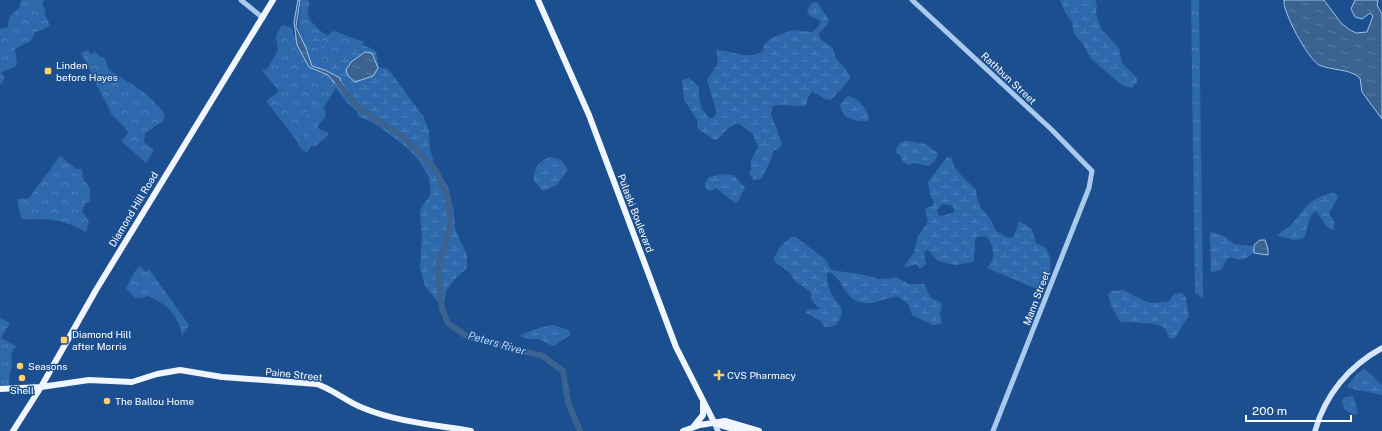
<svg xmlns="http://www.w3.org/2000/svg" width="1382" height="431" viewBox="0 0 1382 431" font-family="'Public Sans',sans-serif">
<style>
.grass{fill:url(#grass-tufts)}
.forest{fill:url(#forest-crowns)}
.wetland{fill:url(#wetland-marsh);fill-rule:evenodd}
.water{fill:url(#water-ripples);stroke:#9cc4f0}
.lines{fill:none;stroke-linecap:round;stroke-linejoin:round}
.river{stroke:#3c6290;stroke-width:6}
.tertiary{stroke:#a9c9ee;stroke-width:5}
.secondary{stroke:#d6e6fa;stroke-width:5.5}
.primary{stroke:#f0f6ff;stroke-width:6}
.poi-dot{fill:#ffd166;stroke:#1b4f8f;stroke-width:1.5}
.labels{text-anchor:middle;stroke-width:3;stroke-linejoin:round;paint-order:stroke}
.poi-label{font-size:10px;fill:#fff;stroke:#1b4f8f;text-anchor:start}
.street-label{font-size:10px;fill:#fff;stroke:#1b4f8f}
.water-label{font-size:11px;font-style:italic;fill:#b5d3f5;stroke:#1b4f8f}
</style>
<defs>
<pattern id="grass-tufts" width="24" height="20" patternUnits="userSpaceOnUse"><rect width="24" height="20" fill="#2e69ad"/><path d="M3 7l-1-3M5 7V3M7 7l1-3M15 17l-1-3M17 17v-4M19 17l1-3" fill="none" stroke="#4d80b9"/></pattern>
<pattern id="forest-crowns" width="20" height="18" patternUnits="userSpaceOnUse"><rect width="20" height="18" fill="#2e69ad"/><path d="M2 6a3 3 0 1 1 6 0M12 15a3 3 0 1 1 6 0" fill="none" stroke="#4d80b9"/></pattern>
<pattern id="wetland-marsh" width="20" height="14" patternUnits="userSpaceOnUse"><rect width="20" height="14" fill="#2e69ad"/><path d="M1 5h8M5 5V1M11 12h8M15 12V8" fill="none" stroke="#4d80b9"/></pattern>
<pattern id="water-ripples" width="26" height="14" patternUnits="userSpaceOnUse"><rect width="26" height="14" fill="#3c6290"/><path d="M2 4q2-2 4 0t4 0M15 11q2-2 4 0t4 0" fill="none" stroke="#597aa1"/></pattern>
</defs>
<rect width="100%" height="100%" fill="#1b4f8f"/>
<path class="grass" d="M 312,104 L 318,105 L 326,111 L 325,117 L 318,126 L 319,129 L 329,133 C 326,139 320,141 316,146 L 311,146 L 307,153 L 299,147 L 304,139 L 302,126 L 308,108 Z"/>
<path class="forest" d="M 21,0 L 44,0 L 42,5 L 46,10 L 44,12 L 50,26 L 34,33 L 32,40 L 15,49 L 17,65 L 1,73 L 5,78 L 0,85 L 0,29 L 8,27 L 9,17 L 19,8 Z
M 301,0 L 308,0 L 310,4 C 302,16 318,30 327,35 L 334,31 L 364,42 L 343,77 L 317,65 L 309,59 L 298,28 Z
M 1191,0 L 1199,0 L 1203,298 L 1195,293 Z
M 282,25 L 292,28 L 297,49 L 314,71 L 329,76 L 337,86 L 323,109 L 314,104 L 308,108 L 305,121 L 302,126 L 304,139 L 299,147 L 297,141 L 266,101 L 279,91 L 262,70 L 267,69 L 278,50 L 276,36 Z
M 88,50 L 91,55 L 94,52 L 105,59 L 109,70 L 144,92 L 161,109 L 165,116 L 163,121 L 145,133 L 144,142 L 154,150 L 146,163 L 121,141 L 129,132 L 112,115 L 81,53 Z
M 60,156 L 76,169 L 82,169 L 83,179 L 90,188 L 90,201 L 86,203 L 82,211 L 89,221 L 86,232 C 72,224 57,219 40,219 C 34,219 28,220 21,219 L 17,199 L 29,198 Z
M 140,266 L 146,272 L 149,269 L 189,325 L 182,336 C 179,314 167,305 148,296 L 141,298 L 135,298 L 126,288 L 135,271 Z
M 0,318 L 10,323 L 1,338 L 16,346 L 11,354 C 14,366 8,376 9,388 L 0,389 Z"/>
<path class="wetland" d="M 1060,0 L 1095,0 L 1097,4 L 1096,15 L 1102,30 L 1119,48 L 1122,63 L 1137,78 L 1137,82 L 1132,88 L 1122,85 L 1091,59 L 1083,44 L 1074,34 L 1072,22 L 1065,12 Z
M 817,2 L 829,20 L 826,26 L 819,33 L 820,39 L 833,48 L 836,59 L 845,68 L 851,78 L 831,100 L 825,99 L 812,91 L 808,98 L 806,106 C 795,108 784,103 773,106 L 771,114 L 782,143 L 780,148 L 773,151 L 771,160 L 761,179 L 753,180 L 749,173 L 751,169 L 751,161 L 758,147 L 753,134 L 738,123 C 725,127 723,138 715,140 L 698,129 L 697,120 L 684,99 L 682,80 L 689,78 L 699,87 L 699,97 L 702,109 L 708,117 L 712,118 L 716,115 L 716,110 L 707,80 C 715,65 720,70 716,50 C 735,51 744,60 763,52 L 764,45 L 771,38 L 793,30 L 812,32 L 819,26 L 821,21 L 809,15 L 807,11 L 812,3 Z
M 296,31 C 307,38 315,34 325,42 L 325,47 L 318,49 L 310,41 L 307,42 L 311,52 L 312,59 C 337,73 348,30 376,52 L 379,67 L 388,69 L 423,116 L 429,131 L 430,149 L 434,163 L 449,189 L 454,214 L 455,229 L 467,255 L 467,268 L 455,279 L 446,291 L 443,308 L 425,286 L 420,268 L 422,237 L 420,213 L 422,206 L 431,194 L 429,177 L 420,162 L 406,147 L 376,124 L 358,116 L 356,110 L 348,104 L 326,75 L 312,71 L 302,63 L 293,43 Z
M 848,96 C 858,98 869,110 869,120 C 859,124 841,118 840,105 Z
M 907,141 C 923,144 925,141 938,154 L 934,162 L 929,166 L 913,163 L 909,165 L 903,162 L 901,157 L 897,153 L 896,149 L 900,143 Z
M 551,157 L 561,160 L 568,169 L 557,185 L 543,191 L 534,181 C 534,167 538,161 551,157 Z
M 947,157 L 952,158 L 954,166 L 959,173 L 976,190 L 977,198 L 981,208 L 991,220 L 996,231 L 1008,238 L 1014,237 L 1019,221 L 1032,229 L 1036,243 L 1046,248 C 1053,261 1052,277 1043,289 L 1037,289 L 987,268 C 996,260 995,244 985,236 L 977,237 L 975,240 L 974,262 L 955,265 L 938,261 L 928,250 L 924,253 L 926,263 L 922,268 L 919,268 L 916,264 L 907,267 L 904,266 L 914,253 L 918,236 L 928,222 L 925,208 L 932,206 L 934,202 L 930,194 L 928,182 ZM 942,204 L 950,205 L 954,208 L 954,212 L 942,216 L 938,215 L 937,210 Z
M 725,174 L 733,175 L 745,187 L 739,200 L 735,203 L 716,188 L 710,191 L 706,189 L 705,183 L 709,177 Z
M 1332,193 L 1336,194 L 1338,197 L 1329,213 L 1335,223 L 1333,230 L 1327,227 L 1316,211 C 1307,216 1309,231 1303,239 L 1295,240 L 1278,236 C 1280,231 1286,230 1290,226 C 1307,208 1305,200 1332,193 Z
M 1212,232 L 1224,236 L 1234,244 L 1252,246 L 1254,248 L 1254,253 C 1246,259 1241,262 1231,257 L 1227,259 L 1221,270 L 1211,273 L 1210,237 L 1210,233 Z
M 791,237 L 796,237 L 826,260 L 831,270 L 865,275 L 878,279 L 897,278 L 909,284 L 924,284 L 931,298 L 942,303 L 940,314 L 942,322 L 940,324 L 933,325 L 912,315 L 908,304 L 899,297 C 887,296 877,304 866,303 C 842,302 845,278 829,272 L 827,274 C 826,283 831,294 836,301 C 838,303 840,305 841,308 C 843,320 835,330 823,326 L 821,321 L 806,313 L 807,310 L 820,309 L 811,299 L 811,292 L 795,281 L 789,272 L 776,263 L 774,258 L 780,247 Z
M 1123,290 C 1133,294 1141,301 1152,303 C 1158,304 1163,300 1168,302 L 1174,294 L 1182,293 L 1186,298 L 1189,317 C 1181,323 1179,336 1173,339 L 1169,338 C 1167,335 1167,331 1165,329 C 1159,321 1130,323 1120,322 L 1111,305 L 1108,294 L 1112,291 Z
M 553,325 L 569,330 L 571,335 L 553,346 L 538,339 L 527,339 L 520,336 C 523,332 547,326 553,325 Z
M 1365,369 L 1382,385 L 1382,395 L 1348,388 L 1348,385 L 1358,373 Z
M 1353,396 L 1358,413 L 1355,415 C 1347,412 1340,407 1343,398 Z"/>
<path class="water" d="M 298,0 L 300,0 L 296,27 L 306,48 L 312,66 L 325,70 L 340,78 L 341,83 L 344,85 L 341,91 L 328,75 L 309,67 L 297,45 L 294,22 Z
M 1284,0 L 1324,0 L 1341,23 L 1350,30 L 1356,33 L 1367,32 L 1373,16 L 1370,13 L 1362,19 L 1355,17 L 1351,9 L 1355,0 L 1378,0 L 1377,5 L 1382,14 L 1382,119 L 1362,92 L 1360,78 C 1348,68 1333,71 1319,65 C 1308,59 1282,11 1284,0 Z
M 365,52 L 372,53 L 378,68 L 373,76 L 355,82 L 348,76 L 346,70 L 351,62 Z
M 1260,240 L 1265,240 L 1268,249 L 1268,255 L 1254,253 L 1254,245 Z"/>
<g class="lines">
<path class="river" d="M 338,83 L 360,109 L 402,136 L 436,170 L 448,199 L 450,227 L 438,268 L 442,309 L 448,323 L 468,337 L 543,356 L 563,371 L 568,402 L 580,431"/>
<path class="tertiary" d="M 241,0 L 263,18
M 912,0 L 1052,130 L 1092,171 L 1089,188 L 993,431"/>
<path class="secondary" d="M 714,422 L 718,431
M 1315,431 C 1325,395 1349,366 1382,348"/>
<path class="primary" d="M 538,0 L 589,115 L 676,347 L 714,422
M 0,389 L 41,387 L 89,380 L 132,382 L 157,374 L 180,370 L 222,377 L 317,384 C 334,390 347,402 363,408 C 397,422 435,425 471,431
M 716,423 C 724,427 738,431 747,429
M 694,426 L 703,415 L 703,403
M 13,431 L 41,387 L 96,290 L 273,0
M 683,431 L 700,425 L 725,421 L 759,431"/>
</g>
<g class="poi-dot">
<rect x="44" y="67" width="8" height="8" rx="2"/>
<rect x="60" y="336" width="8" height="8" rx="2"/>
<circle cx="20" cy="366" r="4"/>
<path d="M717 369h4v4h4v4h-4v4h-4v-4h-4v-4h4z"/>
<circle cx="22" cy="378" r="4"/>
<circle cx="107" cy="401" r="4"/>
</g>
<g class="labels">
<g class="poi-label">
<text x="56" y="69">Linden<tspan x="56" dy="12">before Hayes</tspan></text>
<text x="72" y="338">Diamond Hill<tspan x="72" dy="12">after Morris</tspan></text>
<text x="28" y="370">Seasons</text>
<text x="727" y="379">CVS Pharmacy</text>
<text x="22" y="394" text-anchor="middle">Shell</text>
<text x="115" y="405">The Ballou Home</text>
</g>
<g class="street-label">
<text transform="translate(1009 78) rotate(43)" y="4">Rathbun Street</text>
<text transform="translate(133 209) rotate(-59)" y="4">Diamond Hill Road</text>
<text transform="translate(636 213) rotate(69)" y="4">Pulaski Boulevard</text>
<text transform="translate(1036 298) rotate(-69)" y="4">Mann Street</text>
<text transform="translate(294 374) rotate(6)" y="4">Paine Street</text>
</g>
<g class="water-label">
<text transform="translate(497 343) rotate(16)" y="4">Peters River</text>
</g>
</g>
<path d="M1246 415v6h105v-6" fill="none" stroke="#ffffff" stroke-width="2"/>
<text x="1252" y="415" font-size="12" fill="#ffffff" stroke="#1b4f8f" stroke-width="3" paint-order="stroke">200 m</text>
</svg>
